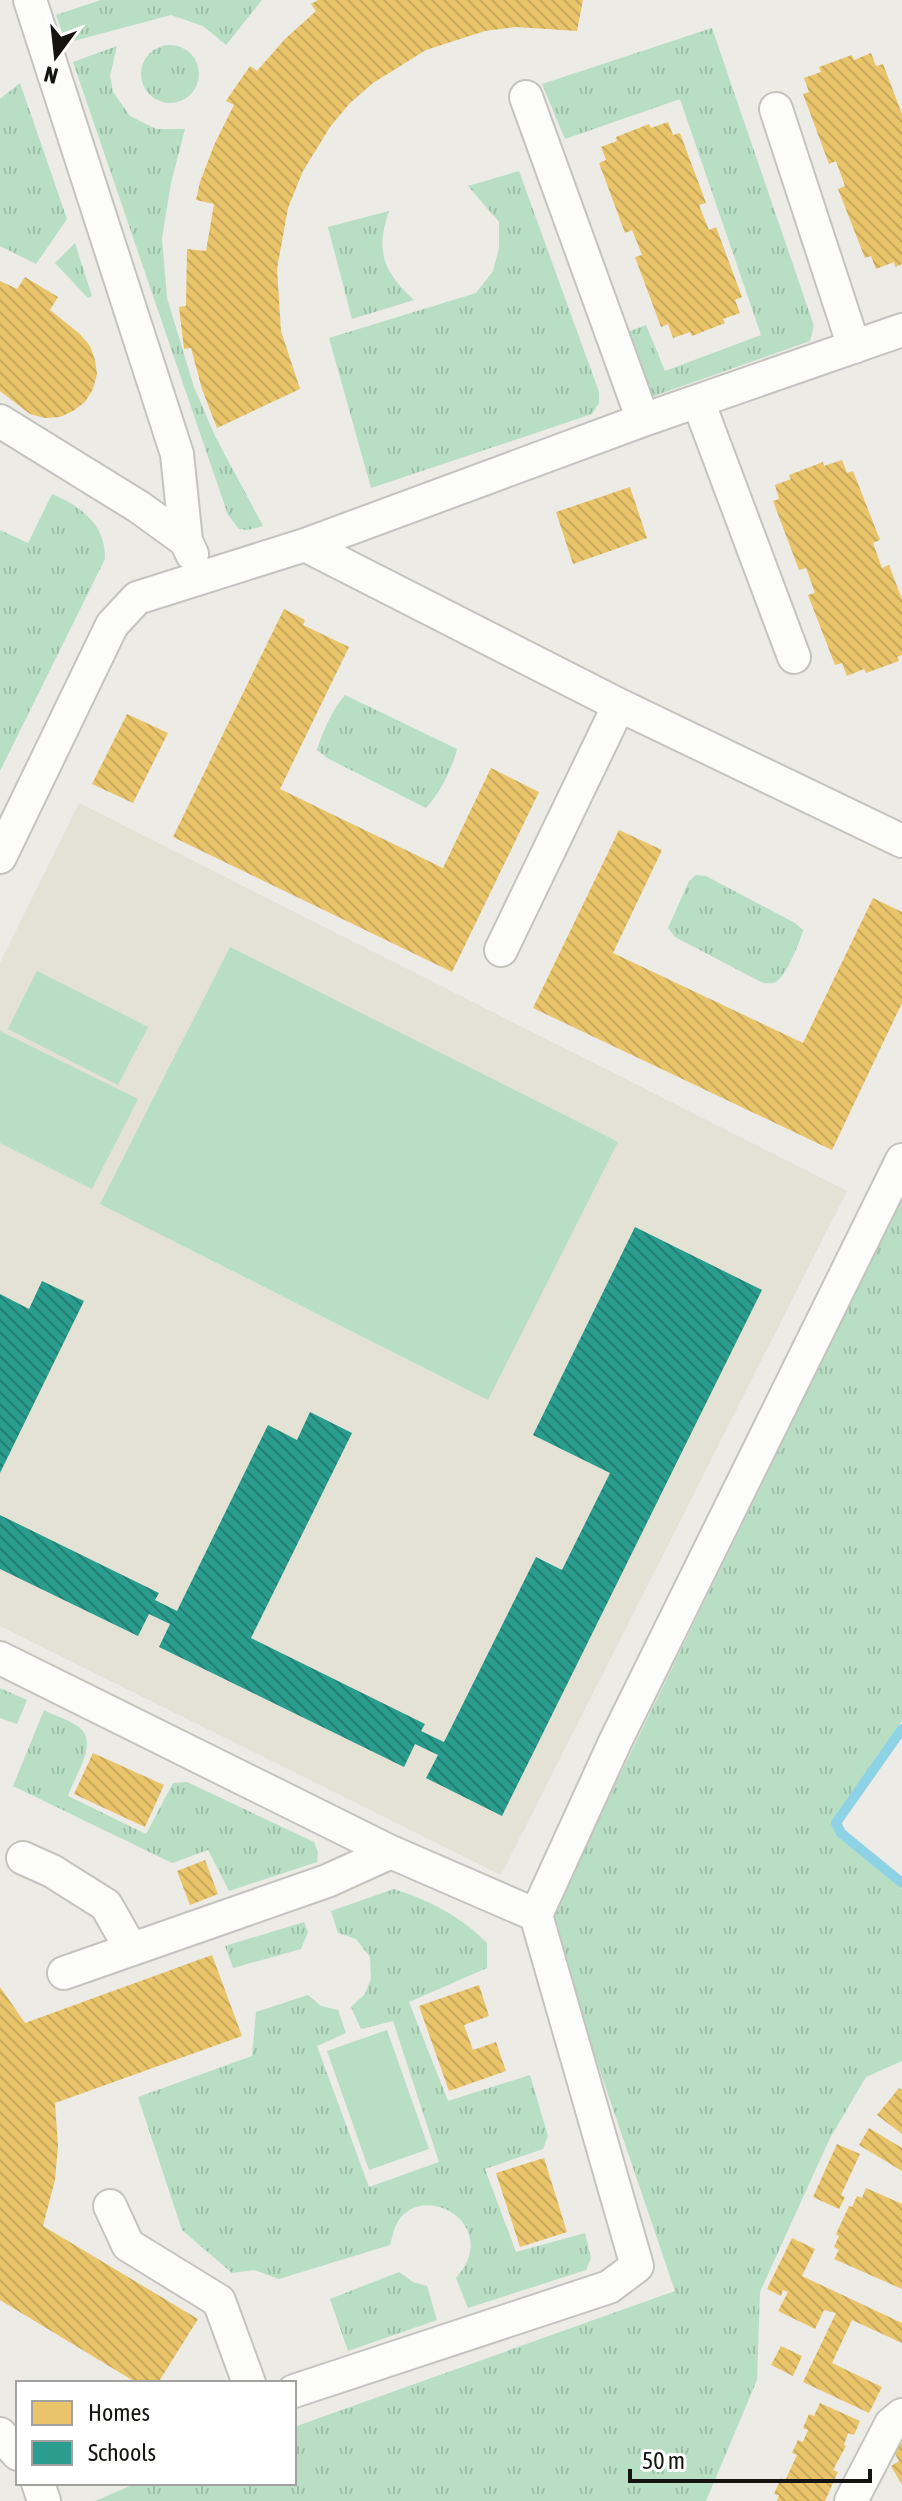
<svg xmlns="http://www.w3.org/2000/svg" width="902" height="2501" viewBox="0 0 902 2501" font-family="'Asap Condensed',sans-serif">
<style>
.built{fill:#e4e1d5}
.grass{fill:url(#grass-tufts)}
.garden{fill:#b8dec4}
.homes{fill:url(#homes-back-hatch)}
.schools{fill:url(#schools-back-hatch)}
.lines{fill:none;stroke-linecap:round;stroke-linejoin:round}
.stream{stroke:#8ed3e5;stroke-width:10}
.street-casing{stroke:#c4c3bf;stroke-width:36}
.street{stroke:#fcfcfb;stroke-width:32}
</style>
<defs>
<pattern id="grass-tufts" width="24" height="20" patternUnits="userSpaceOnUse" patternTransform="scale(2)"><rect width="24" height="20" fill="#b8dec4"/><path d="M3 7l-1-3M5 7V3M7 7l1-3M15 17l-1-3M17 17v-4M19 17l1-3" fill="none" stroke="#9dbea7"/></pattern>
<pattern id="homes-back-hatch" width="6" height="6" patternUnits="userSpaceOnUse" patternTransform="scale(2)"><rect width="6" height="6" fill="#e9c46a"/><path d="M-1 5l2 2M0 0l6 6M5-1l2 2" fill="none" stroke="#c7a85b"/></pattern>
<pattern id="schools-back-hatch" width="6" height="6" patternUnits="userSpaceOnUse" patternTransform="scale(2)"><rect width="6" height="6" fill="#2a9d8f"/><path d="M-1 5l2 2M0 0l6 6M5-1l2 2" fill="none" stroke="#237f73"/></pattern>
</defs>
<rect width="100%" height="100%" fill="#ecebe6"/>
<path class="built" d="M 79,803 L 847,1191 L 501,1875 L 0,1626 L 0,963 Z"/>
<path class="grass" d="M 101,0 L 262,0 L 226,45 L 203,26 L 171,15 L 66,43 L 56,15 Z
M 712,28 L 814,326 L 810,341 L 654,396 L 640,383 L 625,333 L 646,325 L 665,371 L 761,335 L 680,99 L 565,139 L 542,84 Z
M141 74a29 29 0 1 1 58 0a29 29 0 1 1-58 0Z
M 117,46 L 110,76 L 113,92 L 130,116 L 156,129 L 185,129 L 171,183 L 162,238 L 167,298 L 194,387 L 215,436 L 263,526 L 248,530 L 239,529 L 228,515 L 73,62 Z
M 20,83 L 67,219 L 36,264 L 0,246 L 0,99 Z
M 519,171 L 599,392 L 599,403 L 592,414 L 371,488 L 329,338 L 476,293 L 493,271 L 499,248 L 499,222 L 468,186 Z
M 389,211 C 375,252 383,271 414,300 L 352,319 L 328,227 Z
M 75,243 L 92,296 L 88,298 L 55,263 Z
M 52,494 C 81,506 106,525 105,559 L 0,771 L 0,530 L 28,543 Z
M 345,695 L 457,749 C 452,769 440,793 426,808 L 327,758 L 317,750 C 323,731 332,710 345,695 Z
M 696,875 L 706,876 L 795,923 L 803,930 C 801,940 785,978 776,982 C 772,984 768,983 763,983 L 675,937 L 668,928 L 689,881 Z
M 902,1197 L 902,1721 L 838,1812 L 832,1825 L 837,1835 L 902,1889 L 902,2061 L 866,2077 L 830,2138 L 760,2292 L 757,2380 L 706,2501 L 95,2501 L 137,2483 L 294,2483 L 294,2427 L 675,2291 L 550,1924 L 551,1916 Z
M 0,1688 L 27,1700 L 17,1724 L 0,1718 Z
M 44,1710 C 55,1716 70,1720 80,1728 C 99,1743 73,1779 68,1796 L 146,1834 L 173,1783 L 187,1782 L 314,1842 L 318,1853 L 317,1862 L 229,1891 L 208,1850 L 172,1863 L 13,1786 Z
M 394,1889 C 429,1900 462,1917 487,1943 L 487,1968 L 409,2002 L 448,2101 L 530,2075 L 548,2136 L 543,2149 L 485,2169 L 516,2252 L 585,2233 L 591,2258 L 586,2270 L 468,2308 L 456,2278 C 505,2224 418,2176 395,2227 C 393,2232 392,2239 390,2245 L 279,2279 L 254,2270 L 232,2273 L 182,2230 L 138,2097 L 252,2056 L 256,2012 L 308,1995 L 321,2006 L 338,2010 L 346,2033 L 317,2046 L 369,2187 L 439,2162 L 393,2021 L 361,2029 L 351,2007 L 365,1994 L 371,1979 L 370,1957 L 356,1939 L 338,1933 L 331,1911 Z
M 304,1922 L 308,1932 L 301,1949 L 233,1968 L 225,1946 Z
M 399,2272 L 413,2282 L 427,2286 L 437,2320 L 348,2351 L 330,2299 Z"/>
<path class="garden" d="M 230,947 L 618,1142 L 488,1400 L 100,1204 Z
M 37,971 L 148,1027 L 118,1085 L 8,1029 Z
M 0,1031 L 138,1099 L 92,1189 L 0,1143 Z
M 387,2030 L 429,2149 L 369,2170 L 327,2051 Z"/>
<path class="homes" d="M 318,0 L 583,0 L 577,31 L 516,27 L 485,31 L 426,50 L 373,83 L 350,103 L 330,127 L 303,171 L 288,208 L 277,269 L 281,331 L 300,389 L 217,428 L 202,389 L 191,348 L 184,349 L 179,307 L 186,306 L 187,249 L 206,251 L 214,204 L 196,200 L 200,182 L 215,143 L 234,105 L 226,101 L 250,66 L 257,71 L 285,39 L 316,11 L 311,4 Z
M 871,53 L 876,66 L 883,64 L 902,114 L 902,264 L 895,267 L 894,262 L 876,269 L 871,256 L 865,258 L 838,189 L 845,186 L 836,161 L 829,164 L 803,94 L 809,92 L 804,78 L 821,72 L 819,67 L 852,55 L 854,60 Z
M 668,122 L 673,135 L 680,133 L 706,203 L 699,205 L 709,230 L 716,227 L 742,297 L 735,300 L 740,313 L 723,319 L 725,323 L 692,336 L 690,332 L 673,338 L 668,324 L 661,327 L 635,257 L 642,255 L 637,242 L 632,230 L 625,233 L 599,163 L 606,160 L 601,147 L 617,141 L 616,137 L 649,124 L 651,128 Z
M 25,277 L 58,297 L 50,310 L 80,334 L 90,346 L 95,360 L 97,374 L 93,389 L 85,402 L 73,411 L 60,417 L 45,418 L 30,414 L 0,391 L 0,281 L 17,289 Z
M 842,460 L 847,473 L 853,471 L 880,540 L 873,543 L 882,568 L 889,565 L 902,599 L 902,655 L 897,657 L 899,661 L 866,673 L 864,669 L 847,676 L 842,663 L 835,665 L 808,595 L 815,593 L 806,568 L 799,570 L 773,501 L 779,499 L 775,485 L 791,479 L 789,475 L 823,462 L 824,466 Z
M 630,487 L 647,538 L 573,564 L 556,512 Z
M 284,609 L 305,620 L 303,625 L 349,647 L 280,789 L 443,868 L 491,768 L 539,792 L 452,972 L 173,837 Z
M 127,714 L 168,733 L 133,803 L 92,784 Z
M 619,830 L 662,850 L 613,953 L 803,1043 L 873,898 L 902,912 L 902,1003 L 832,1150 L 533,1008 Z
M 93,1753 L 164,1785 L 145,1827 L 74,1794 Z
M 205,1860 L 218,1894 L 190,1905 L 177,1871 Z
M 212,1955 L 242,2036 L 55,2103 L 58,2146 L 55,2180 L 43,2226 L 198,2319 L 158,2383 L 137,2383 L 0,2300 L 0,1987 L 25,2023 Z
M 479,1985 L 489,2016 L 464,2025 L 473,2050 L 496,2042 L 506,2071 L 449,2091 L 419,2006 Z
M 899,2088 L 902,2090 L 902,2134 L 877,2115 Z
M 869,2128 L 902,2148 L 902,2171 L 859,2145 Z
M 837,2144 L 860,2154 L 841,2195 L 845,2197 L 839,2209 L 813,2197 Z
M 544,2158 L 567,2232 L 520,2247 L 496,2173 Z
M 866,2188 L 902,2204 L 902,2289 L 834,2259 L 839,2250 L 834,2247 L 839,2236 L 836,2234 L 849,2206 L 852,2207 L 857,2196 L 862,2198 Z
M 792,2238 L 815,2249 L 802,2276 L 902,2323 L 902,2343 L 852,2320 L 832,2363 L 882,2387 L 869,2413 L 803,2382 L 836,2313 L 824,2310 L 815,2329 L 778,2311 L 788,2292 L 783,2290 L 781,2296 L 767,2289 Z
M 781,2346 L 802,2356 L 793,2376 L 771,2365 Z
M 820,2403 L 860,2421 L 854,2435 L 848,2433 L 844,2445 L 846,2446 L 833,2470 L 838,2472 L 825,2501 L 777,2501 L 779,2495 L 774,2494 L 781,2478 L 785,2481 L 797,2455 L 792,2453 L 798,2440 L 803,2442 L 808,2430 L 803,2428 L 809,2414 L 814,2416 Z
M 902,2434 L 902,2485 L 891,2466 L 899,2461 L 894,2452 Z"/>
<path class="schools" d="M 635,1227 L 762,1290 L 502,1816 L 426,1778 L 438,1755 L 415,1744 L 404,1767 L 159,1647 L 170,1624 L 149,1614 L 138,1636 L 0,1569 L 0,1515 L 159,1593 L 155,1600 L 177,1611 L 268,1425 L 297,1440 L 310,1412 L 352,1433 L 251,1638 L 425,1724 L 421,1731 L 444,1742 L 536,1557 L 562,1570 L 610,1473 L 533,1435 Z
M 42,1281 L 84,1301 L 0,1473 L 0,1294 L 29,1309 Z"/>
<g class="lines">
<path class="stream" d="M 902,1729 L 836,1823 L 841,1833 L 902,1883"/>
<g class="street-casing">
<path id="street" d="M 30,0 L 177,454 L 186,541
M 526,97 L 643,420
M 776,109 L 854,347
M 698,401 L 794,657
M 0,421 L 139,507 L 186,541 L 192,554
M 305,545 L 643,420 L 902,330
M 0,857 L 112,625 L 137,598 L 305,545 L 619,705 L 902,841
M 501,950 L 619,705
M 0,1658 L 391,1852 L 536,1915
M 23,1858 L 52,1871 L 106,1905 L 131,1949
M 64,1973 L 327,1881 L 391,1852
M 110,2206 L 128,2245 L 219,2301 L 249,2383
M 294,2391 L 609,2287 L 637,2266 L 536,1915 L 615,1742 L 902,1160
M 0,2434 L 18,2454
M 38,2483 L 44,2501
M 851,2501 L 891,2424 L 902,2415"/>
</g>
<use href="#street" class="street"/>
</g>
<rect x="16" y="2381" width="280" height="104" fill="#ffffff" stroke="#a1a19f" stroke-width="2"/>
<rect x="32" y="2401" width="40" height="24" fill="#e9c46a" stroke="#a1a19f" stroke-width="2"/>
<text x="88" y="2421" font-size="24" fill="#151410">Homes</text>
<rect x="32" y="2441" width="40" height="24" fill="#2a9d8f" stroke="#a1a19f" stroke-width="2"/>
<text x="88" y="2461" font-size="24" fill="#151410">Schools</text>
<g transform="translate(56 56) rotate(195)" stroke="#ffffff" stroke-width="6" paint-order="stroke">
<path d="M0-6L14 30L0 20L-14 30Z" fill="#151410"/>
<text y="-12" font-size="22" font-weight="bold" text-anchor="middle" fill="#151410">N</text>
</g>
<path d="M630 2469v12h240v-12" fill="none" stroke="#151410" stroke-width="4"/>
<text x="642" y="2469" font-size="24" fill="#151410" stroke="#ffffff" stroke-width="6" paint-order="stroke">50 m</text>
</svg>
